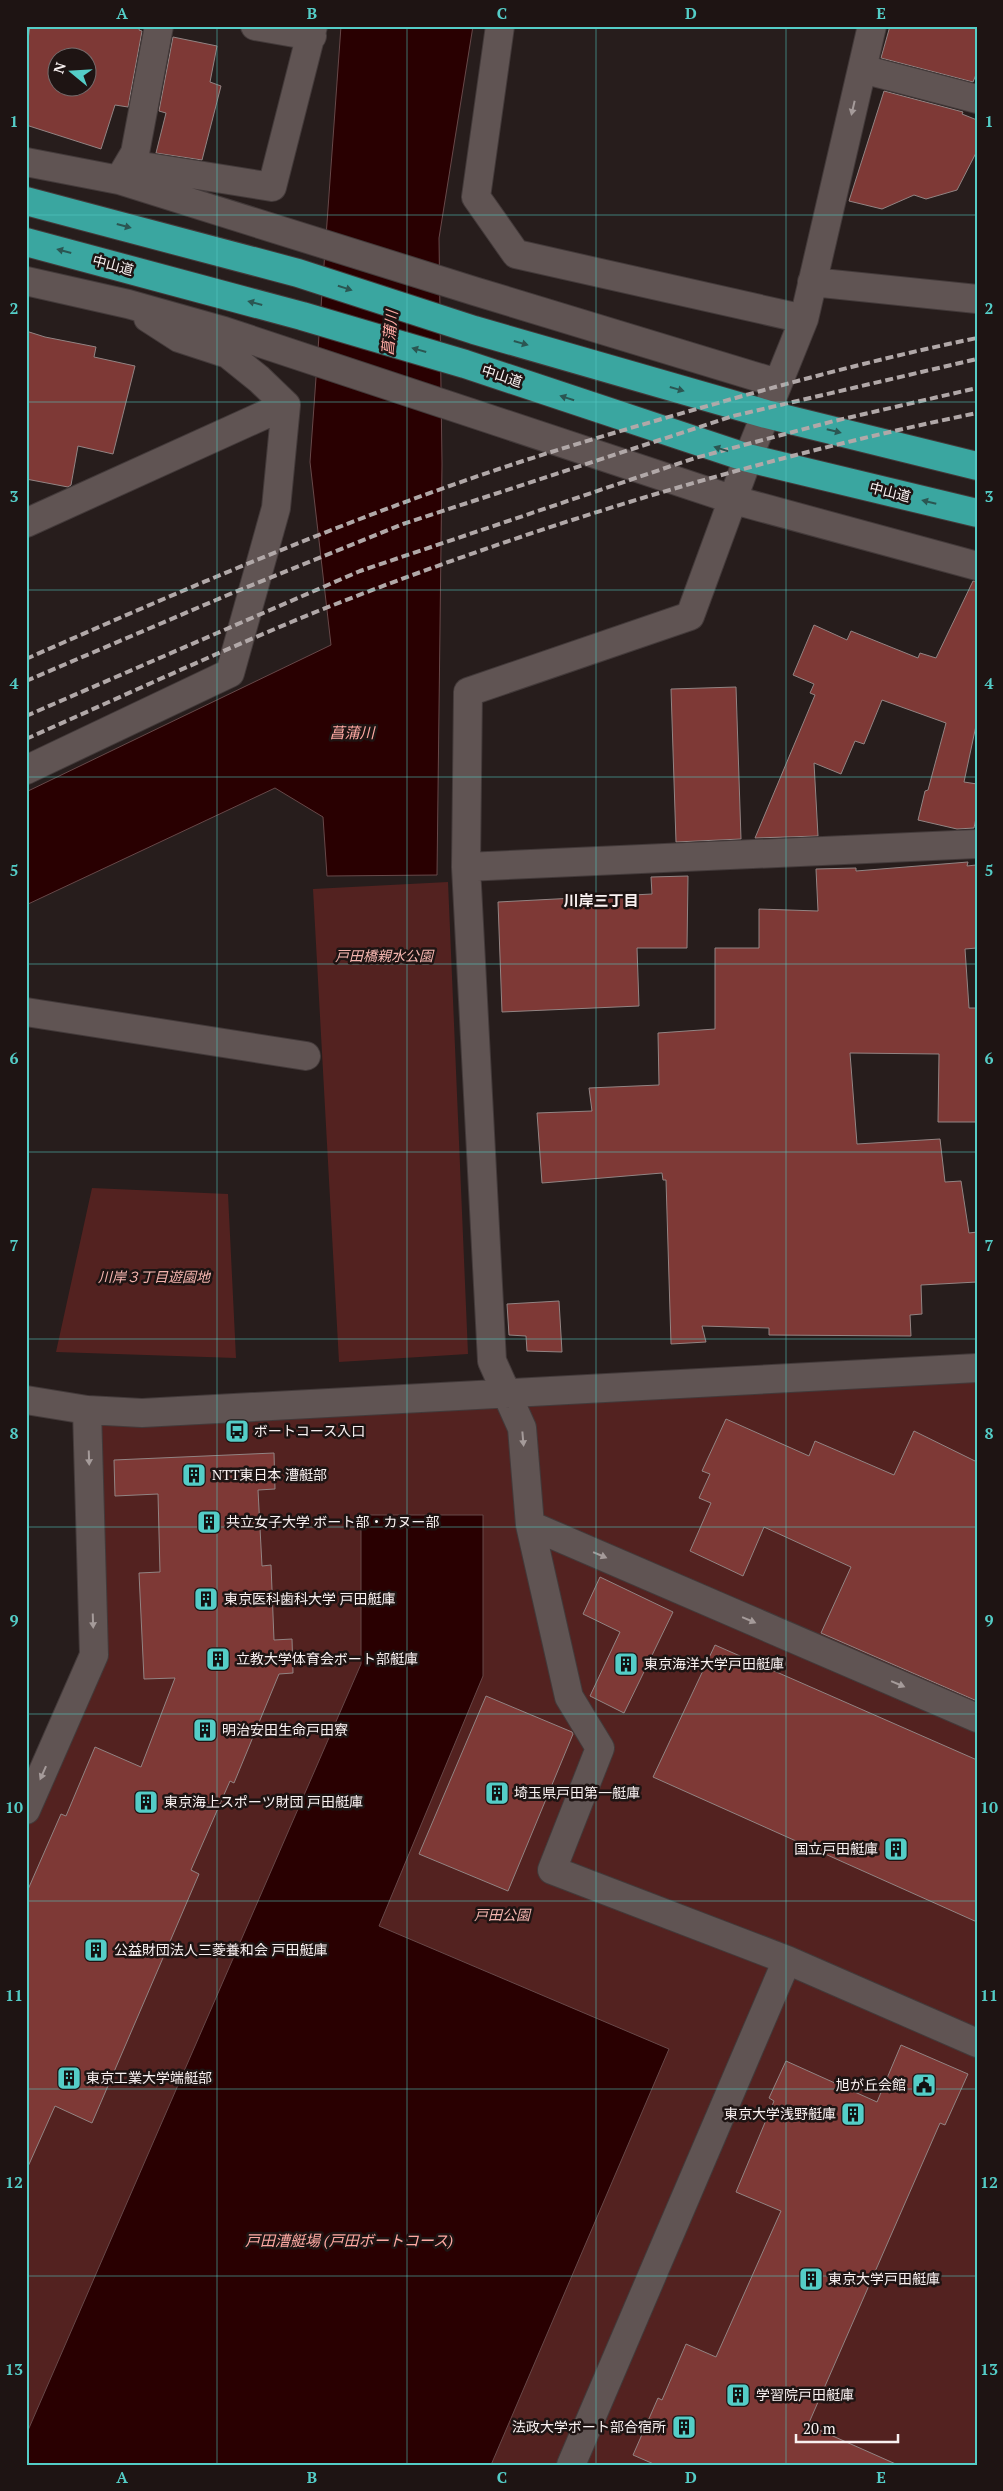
<svg xmlns="http://www.w3.org/2000/svg" width="1003" height="2491" viewBox="0 0 1003 2491" font-family="'PT Serif','Noto Sans JP',serif">
<style>
.green{fill:#532220}
.water{fill:#290001;stroke:#674849}
.building{fill:#7e3936;stroke:#928483;fill-rule:evenodd}
.lines{fill:none;stroke-linecap:round;stroke-linejoin:round}
.minor-casing{stroke:#433a3a;stroke-width:30}
.highway-casing{stroke:#433a3a;stroke-width:30}
.minor{stroke:#605453;stroke-width:28}
.highway{stroke:#3aa6a0;stroke-width:28}
.rail{stroke:#b1a8a8;stroke-width:4;stroke-dasharray:8 4;stroke-linecap:butt}
.oneway{fill:#a59b9a}
.oneway2{fill:#2b5652}
.grid{fill:none;stroke:#54cdc7;stroke-width:1;stroke-opacity:0.55}
.labels{text-anchor:middle;stroke-width:5;stroke-linejoin:round;paint-order:stroke}
.street-label{font-size:14px;fill:#f9f1f1;stroke:#1e1413}
.park-label{font-size:14px;font-style:italic;fill:#f5b5af;stroke:#1e1413}
.poi-label{font-size:14px;fill:#f9f1f1;stroke:#1e1413;text-anchor:start}
.water-label{font-size:15px;font-style:italic;fill:#fea9a3;stroke:#1e1413}
.neighbourhood-label{font-size:15px;font-weight:bold;fill:#f9f1f1;stroke:#1e1413}
.neatline{fill:none;stroke:#54cdc7;stroke-width:2}
.grid-label{font-size:16px;text-anchor:middle;font-weight:bold;fill:#54cdc7}
</style>
<rect width="100%" height="100%" fill="#271d1c"/>
<path class="green" d="M 448,882 L 468,1354 L 339,1362 L 313,889 Z
M 92,1188 L 228,1194 L 236,1358 L 56,1352 Z
M 977,1366 L 977,2465 L 26,2465 L 26,1811 L 94,1655 L 87,1410 Z"/>
<path class="water" d="M 341,26 L 473,26 L 439,238 L 442,464 L 437,875 L 327,876 L 323,817 L 275,788 L 26,905 L 26,792 L 331,645 L 310,462 Z
M 361,1515 L 483,1515 L 483,1676 L 379,1926 L 669,2049 L 491,2465 L 26,2465 L 26,2435 L 361,1664 Z"/>
<path class="building" d="M 30,26 L 140,26 L 139,30 L 142,31 L 128,107 L 115,105 L 101,149 L 26,125 L 26,53 ZM 58,58 L 88,58 L 88,88 L 58,88 Z
M 890,26 L 977,26 L 977,72 L 973,82 L 881,58 Z
M 173,37 L 217,46 L 210,82 L 221,86 L 202,160 L 156,153 L 166,113 L 159,111 Z
M 884,91 L 963,112 L 962,114 L 977,120 L 977,151 L 957,190 L 926,199 L 914,195 L 882,209 L 849,201 Z
M 26,331 L 45,337 L 96,347 L 94,357 L 135,366 L 113,454 L 78,446 L 71,485 L 68,487 L 26,479 Z
M 973,581 L 977,581 L 977,721 L 964,782 L 977,784 L 977,813 L 974,828 L 957,829 L 918,820 L 925,791 L 928,790 L 946,723 L 882,700 L 864,744 L 855,741 L 841,774 L 814,763 L 818,836 L 755,838 L 815,695 L 810,693 L 814,684 L 793,675 L 814,625 L 847,640 L 851,631 L 918,658 L 920,653 L 936,658 Z
M 736,687 L 741,839 L 676,842 L 671,689 Z
M 968,862 L 967,866 L 976,865 L 977,948 L 965,949 L 969,1008 L 977,1008 L 977,1122 L 938,1122 L 939,1054 L 850,1053 L 857,1144 L 940,1139 L 945,1182 L 961,1181 L 969,1233 L 977,1232 L 977,1282 L 921,1285 L 922,1314 L 910,1315 L 911,1336 L 769,1335 L 769,1328 L 702,1326 L 706,1342 L 671,1344 L 666,1180 L 663,1180 L 662,1173 L 542,1183 L 537,1113 L 592,1111 L 589,1088 L 659,1085 L 658,1033 L 715,1029 L 715,948 L 759,948 L 759,909 L 818,911 L 816,869 L 856,868 L 856,871 Z
M 688,876 L 687,948 L 637,948 L 639,1006 L 502,1012 L 498,902 L 652,894 L 651,877 Z
M 559,1301 L 562,1352 L 527,1351 L 526,1336 L 509,1335 L 507,1304 Z
M 726,1419 L 809,1456 L 815,1441 L 894,1475 L 914,1431 L 977,1462 L 977,1701 L 821,1633 L 851,1567 L 764,1527 L 743,1576 L 690,1551 L 711,1503 L 699,1498 L 710,1474 L 702,1471 Z
M 274,1453 L 275,1489 L 258,1490 L 262,1566 L 271,1565 L 274,1640 L 292,1639 L 293,1673 L 279,1674 L 234,1783 L 230,1781 L 191,1870 L 199,1874 L 92,2123 L 55,2106 L 26,2171 L 26,1894 L 61,1814 L 66,1816 L 95,1747 L 141,1767 L 175,1678 L 144,1679 L 139,1573 L 160,1572 L 158,1494 L 115,1496 L 114,1460 Z
M 600,1577 L 673,1612 L 624,1713 L 590,1696 L 620,1632 L 583,1614 Z
M 715,1645 L 977,1760 L 977,1922 L 653,1777 Z
M 486,1696 L 572,1732 L 573,1734 L 508,1891 L 419,1854 Z
M 901,2045 L 968,2074 L 945,2125 L 940,2123 L 808,2425 L 898,2465 L 656,2465 L 633,2455 L 658,2398 L 662,2400 L 686,2344 L 716,2357 L 781,2211 L 736,2192 L 774,2101 L 769,2098 L 786,2061 L 877,2102 Z"/>
<g class="lines">
<g class="minor-casing">
<path id="minor" d="M 255,26 L 312,36
M 500,26 L 476,197 L 516,254 L 804,319
M 872,26 L 804,319 L 748,458 L 690,616 L 468,692 L 466,867 L 492,1361 L 522,1428 L 530,1525 L 977,1718
M 862,69 L 977,99
M 26,162 L 119,180 L 135,153 L 159,26
M 129,164 L 272,187 L 313,26
M 119,180 L 474,291 L 777,383
M 26,281 L 128,304 L 224,331 L 734,500 L 977,566
M 812,282 L 977,299
M 26,523 L 286,405
M 26,770 L 230,673 L 276,508 L 286,405 L 259,379 L 228,354 L 179,338 L 148,318
M 466,867 L 977,844
M 26,1012 L 306,1056
M 26,1400 L 87,1410 L 142,1413 L 977,1368
M 530,1525 L 569,1697 L 600,1748 L 552,1870 L 787,1960 L 977,2043
M 26,1810 L 94,1655 L 87,1410
M 571,2465 L 787,1960"/>
</g>
<g class="highway-casing">
<path id="highway" d="M 26,201 L 298,273 L 474,330 L 766,414 L 977,466
M 26,242 L 302,316 L 465,364 L 748,458 L 977,513"/>
</g>
<use href="#minor" class="minor"/>
<use href="#highway" class="highway"/>
<path class="rail" d="M 26,659 C 189,587 354,516 523,461 C 597,437 672,416 746,395 C 822,374 899,354 977,338
M 26,681 L 230,594 L 403,524 L 733,416 L 977,359
M 26,716 L 360,571 L 695,458 L 834,421 L 977,388
M 26,739 C 123,696 220,651 318,611 C 531,527 753,459 977,413"/>
</g>
<defs><path id="oneway-solid" d="M-6-.8H1V-3.2L6.5 0L1 3.2V.8H-6Z" transform="scale(1.25)"/></defs>
<g class="oneway">
<use href="#oneway-solid" transform="translate(853 108) rotate(103)"/>
<use href="#oneway-solid" transform="translate(523 1439) rotate(85)"/>
<use href="#oneway-solid" transform="translate(89 1458) rotate(88)"/>
<use href="#oneway-solid" transform="translate(600 1555) rotate(23)"/>
<use href="#oneway-solid" transform="translate(749 1620) rotate(23)"/>
<use href="#oneway-solid" transform="translate(93 1621) rotate(88)"/>
<use href="#oneway-solid" transform="translate(898 1684) rotate(23)"/>
<use href="#oneway-solid" transform="translate(43 1773) rotate(114)"/>
</g>
<g class="oneway2">
<use href="#oneway-solid" transform="translate(124 226) rotate(15)"/>
<use href="#oneway-solid" transform="translate(64 251) rotate(-165)"/>
<use href="#oneway-solid" transform="translate(345 288) rotate(18)"/>
<use href="#oneway-solid" transform="translate(255 303) rotate(-165)"/>
<use href="#oneway-solid" transform="translate(521 343) rotate(16)"/>
<use href="#oneway-solid" transform="translate(419 350) rotate(-164)"/>
<use href="#oneway-solid" transform="translate(677 389) rotate(16)"/>
<use href="#oneway-solid" transform="translate(567 398) rotate(-162)"/>
<use href="#oneway-solid" transform="translate(834 431) rotate(14)"/>
<use href="#oneway-solid" transform="translate(721 449) rotate(-162)"/>
<use href="#oneway-solid" transform="translate(929 502) rotate(-166)"/>
</g>
<path class="grid" d="M 217,26 L 217,2465M 407,26 L 407,2465M 596,26 L 596,2465M 786,26 L 786,2465M 26,215 L 977,215M 26,402 L 977,402M 26,590 L 977,590M 26,777 L 977,777M 26,964 L 977,964M 26,1152 L 977,1152M 26,1339 L 977,1339M 26,1527 L 977,1527M 26,1714 L 977,1714M 26,1901 L 977,1901M 26,2089 L 977,2089M 26,2276 L 977,2276"/>
<defs>
<g id="bus-square" transform="scale(1.25)"><rect x="-9" y="-9" width="18" height="18" rx="4" fill="#54cdc7" stroke="#1e1413"/><path d="M-5-6H5V4H4V6H2V4H-2V6H-4V4H-5ZM-3.5-4V0h7V-4ZM-3.5 1.2v1.5H-2V1.2ZM2 1.2v1.5H3.5V1.2Z" fill="#111"/></g>
<g id="building-square" transform="scale(1.25)"><rect x="-9" y="-9" width="18" height="18" rx="4" fill="#54cdc7" stroke="#1e1413"/><path d="M-4-6H4V6H1V3H-1V6H-4ZM-2.5-4.3h1.7v1.8h-1.7ZM.8-4.3h1.7v1.8H.8ZM-2.5-1h1.7V.8h-1.7ZM.8-1h1.7V.8H.8Z" fill="#111"/></g>
<g id="civic-square" transform="scale(1.25)"><rect x="-9" y="-9" width="18" height="18" rx="4" fill="#54cdc7" stroke="#1e1413"/><path d="M-.6-6.5H3V-4.5H.6V-3L4-1V1h2V6H-6V1h2V-1L-.6-3ZM-1.2 2.5V6h2.4V2.5Z" fill="#111"/></g>
</defs>
<g fill-rule="evenodd">
<use href="#bus-square" x="237" y="1431"/>
<use href="#building-square" x="194" y="1475"/>
<use href="#building-square" x="209" y="1522"/>
<use href="#building-square" x="206" y="1599"/>
<use href="#building-square" x="218" y="1659"/>
<use href="#building-square" x="626" y="1664"/>
<use href="#building-square" x="205" y="1730"/>
<use href="#building-square" x="497" y="1793"/>
<use href="#building-square" x="146" y="1802"/>
<use href="#building-square" x="896" y="1849"/>
<use href="#building-square" x="96" y="1950"/>
<use href="#building-square" x="69" y="2078"/>
<use href="#civic-square" x="924" y="2085"/>
<use href="#building-square" x="853" y="2114"/>
<use href="#building-square" x="811" y="2279"/>
<use href="#building-square" x="738" y="2395"/>
<use href="#building-square" x="684" y="2427"/>
</g>
<g class="labels">
<g class="street-label">
<text transform="translate(113 265) rotate(15)" y="5">中山道</text>
<text transform="translate(502 376) rotate(18)" y="5">中山道</text>
<text transform="translate(890 492) rotate(14)" y="5">中山道</text>
</g>
<g class="park-label">
<text x="384" y="961">戸田橋親水公園</text>
<text x="154" y="1282">川岸３丁目遊園地</text>
<text x="502" y="1920">戸田公園</text>
</g>
<g class="poi-label">
<text x="254" y="1436">ボートコース入口</text>
<text x="212" y="1480">NTT東日本 漕艇部</text>
<text x="226" y="1527">共立女子大学 ボート部・カヌー部</text>
<text x="224" y="1604">東京医科歯科大学 戸田艇庫</text>
<text x="236" y="1664">立教大学体育会ボート部艇庫</text>
<text x="644" y="1669">東京海洋大学戸田艇庫</text>
<text x="222" y="1735">明治安田生命戸田寮</text>
<text x="514" y="1798">埼玉県戸田第一艇庫</text>
<text x="164" y="1807">東京海上スポーツ財団 戸田艇庫</text>
<text x="878" y="1854" text-anchor="end">国立戸田艇庫</text>
<text x="114" y="1955">公益財団法人三菱養和会 戸田艇庫</text>
<text x="86" y="2083">東京工業大学端艇部</text>
<text x="906" y="2090" text-anchor="end">旭が丘会館</text>
<text x="836" y="2119" text-anchor="end">東京大学浅野艇庫</text>
<text x="828" y="2284">東京大学戸田艇庫</text>
<text x="756" y="2400">学習院戸田艇庫</text>
<text x="666" y="2432" text-anchor="end">法政大学ボート部合宿所</text>
</g>
<g class="water-label">
<text transform="translate(390 333) rotate(-84)" y="5">菖蒲川</text>
<text x="352" y="738">菖蒲川</text>
<text x="349" y="2246">戸田漕艇場 (戸田ボートコース)</text>
</g>
<g class="neighbourhood-label">
<text x="601" y="906">川岸三丁目</text>
</g>
</g>
<rect width="1003" height="2491" fill="none" stroke="#1e1413" stroke-width="55"/>
<g transform="translate(72 72) rotate(288)"><circle r="24" fill="#1e1413" stroke="#766c6c"/>
<path d="M0-4L9 19L0 12L-9 19Z" fill="#54cdc7"/>
<text y="-8" font-size="14" font-weight="bold" text-anchor="middle" fill="#f9f1f1">N</text>
</g>
<path d="M796 2434v8h102v-8" fill="none" stroke="#f9f1f1" stroke-width="2.5"/>
<text x="803" y="2434" font-size="15" fill="#f9f1f1" stroke="#1e1413" stroke-width="4" paint-order="stroke">20 m</text>
<rect x="28" y="28" width="948" height="2436" class="neatline"/>
<g class="grid-label">
<text x="122" y="19">A</text>
<text x="312" y="19">B</text>
<text x="502" y="19">C</text>
<text x="691" y="19">D</text>
<text x="881" y="19">E</text>
<text x="14" y="127">1</text>
<text x="989" y="127">1</text>
<text x="14" y="314">2</text>
<text x="989" y="314">2</text>
<text x="14" y="502">3</text>
<text x="989" y="502">3</text>
<text x="14" y="689">4</text>
<text x="989" y="689">4</text>
<text x="14" y="876">5</text>
<text x="989" y="876">5</text>
<text x="14" y="1064">6</text>
<text x="989" y="1064">6</text>
<text x="14" y="1251">7</text>
<text x="989" y="1251">7</text>
<text x="14" y="1439">8</text>
<text x="989" y="1439">8</text>
<text x="14" y="1626">9</text>
<text x="989" y="1626">9</text>
<text x="14" y="1813">10</text>
<text x="989" y="1813">10</text>
<text x="14" y="2001">11</text>
<text x="989" y="2001">11</text>
<text x="14" y="2188">12</text>
<text x="989" y="2188">12</text>
<text x="14" y="2375">13</text>
<text x="989" y="2375">13</text>
<text x="122" y="2483">A</text>
<text x="312" y="2483">B</text>
<text x="502" y="2483">C</text>
<text x="691" y="2483">D</text>
<text x="881" y="2483">E</text>
</g>
</svg>
